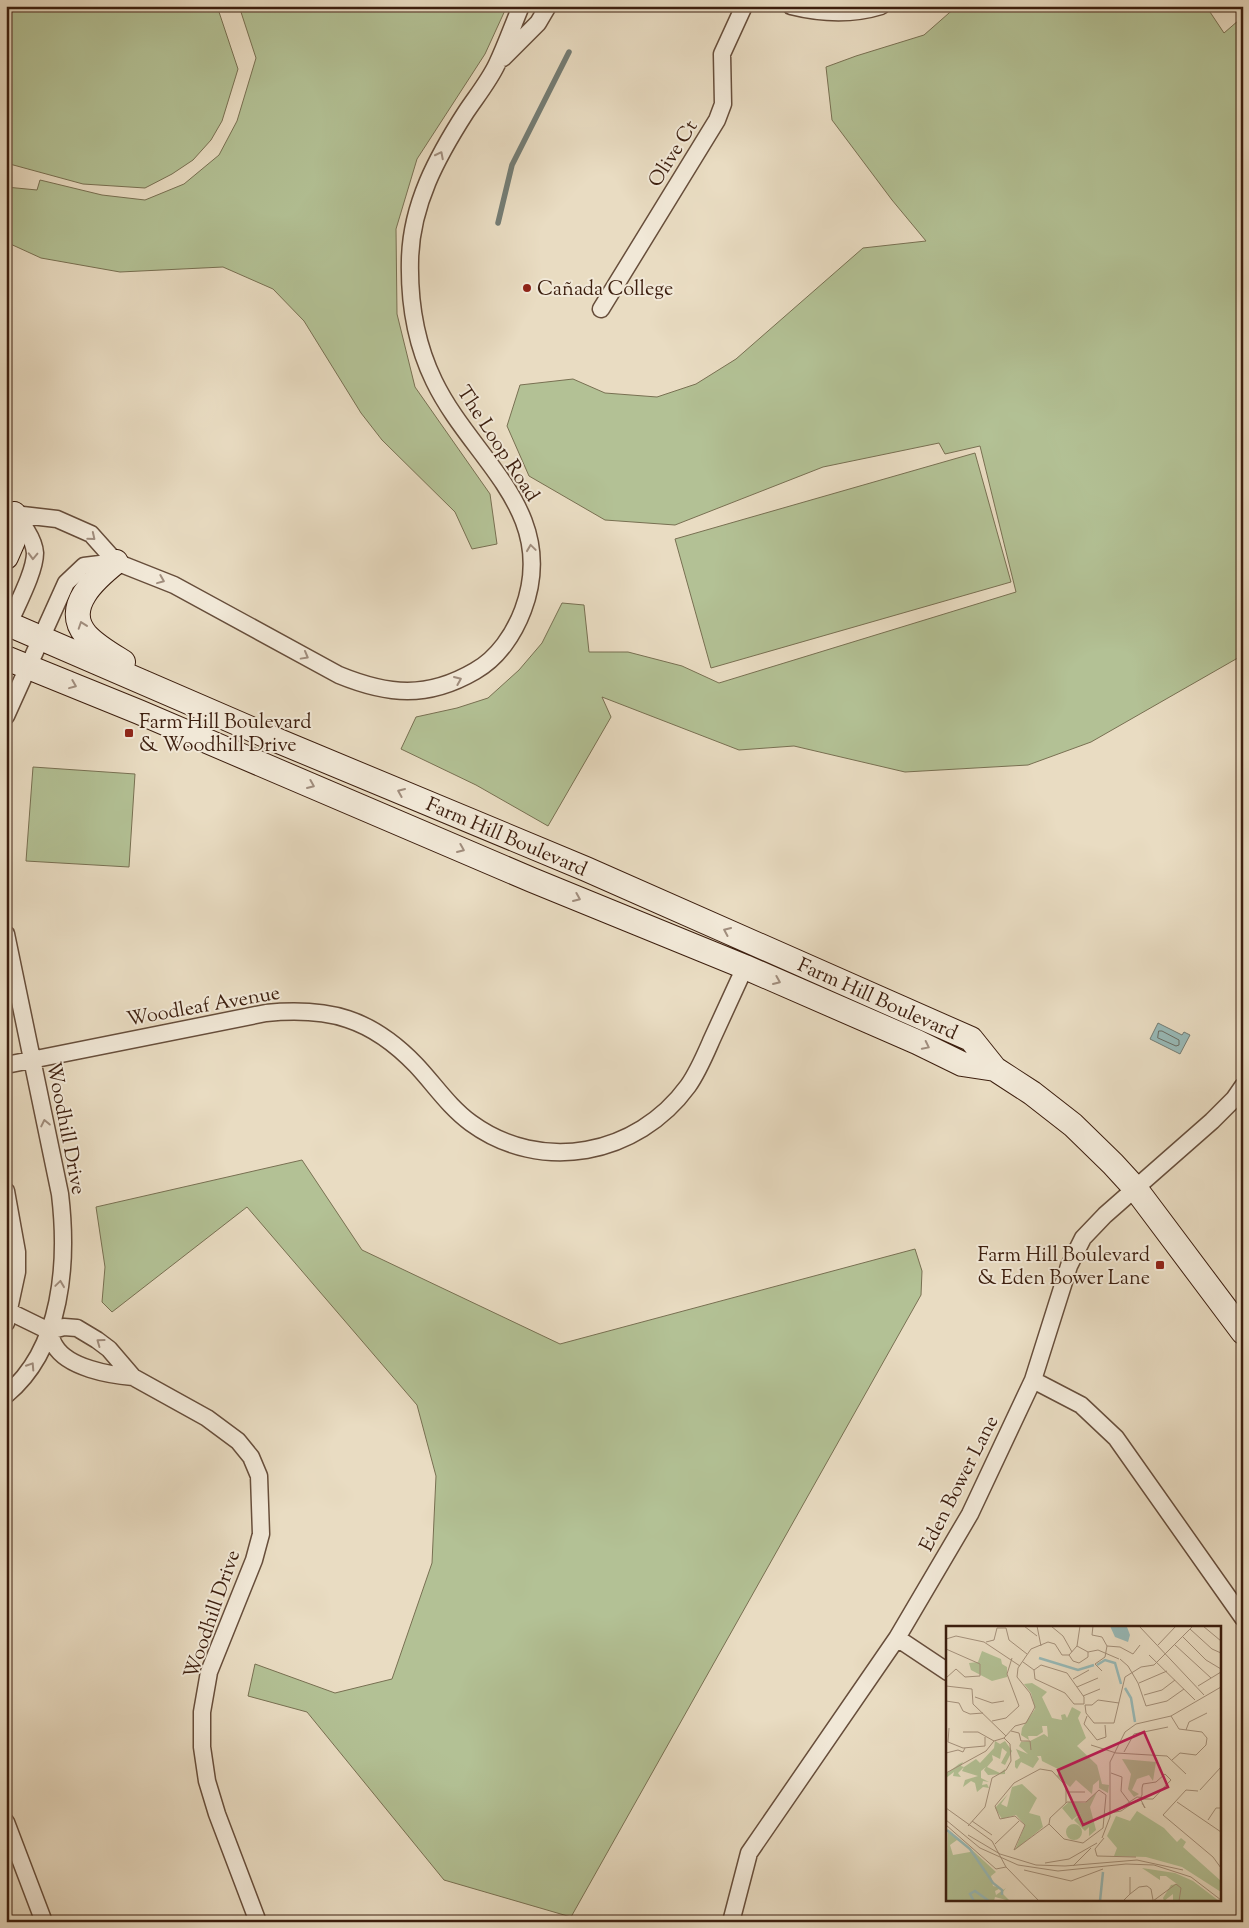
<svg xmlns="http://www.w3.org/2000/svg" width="1249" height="1928" viewBox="0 0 1249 1928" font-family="'Sorts Mill Goudy',serif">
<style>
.green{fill:#b3c195;stroke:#787052}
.water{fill:#98bab8;stroke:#737c74}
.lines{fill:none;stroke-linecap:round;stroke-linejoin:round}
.shore{stroke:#6a6c63;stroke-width:1}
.stream{stroke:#737c74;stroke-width:5.5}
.street-casing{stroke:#674e3b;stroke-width:19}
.secondary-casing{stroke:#3c1e0e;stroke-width:26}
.street{stroke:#f1e8d7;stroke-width:16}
.secondary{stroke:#f1e8d7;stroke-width:24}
.oneway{stroke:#a08d7d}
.poi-dot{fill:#8f2418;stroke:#f1e8d7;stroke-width:2}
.labels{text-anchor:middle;stroke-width:4;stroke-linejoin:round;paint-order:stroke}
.street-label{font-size:20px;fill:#3c1e0e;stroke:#f1e8d7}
.poi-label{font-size:20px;fill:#3c1e0e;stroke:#f1e8d7;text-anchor:start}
.inset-river{fill:none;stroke:#98bab8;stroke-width:2.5}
.inset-road{fill:none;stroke:#a4907a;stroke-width:1}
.view{fill:#c2185b;fill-opacity:0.15;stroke:#c2185b;stroke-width:2.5}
.inset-edge{fill:none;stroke:#3c1e0e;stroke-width:2.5}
</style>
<rect width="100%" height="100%" fill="#e9dcc2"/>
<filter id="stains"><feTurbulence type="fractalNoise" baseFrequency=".004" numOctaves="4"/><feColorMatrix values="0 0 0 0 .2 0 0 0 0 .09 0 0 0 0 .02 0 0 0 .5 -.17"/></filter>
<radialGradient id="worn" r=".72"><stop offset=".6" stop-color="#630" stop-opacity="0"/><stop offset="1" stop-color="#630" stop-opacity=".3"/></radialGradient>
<path class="green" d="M 6,6 L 217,6 L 238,69 L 222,121 L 211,140 L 193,160 L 172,174 L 145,188 L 83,184 L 6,163 Z
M 239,6 L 507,6 L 485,54 L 417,159 L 396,229 L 397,314 L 415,387 L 490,494 L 497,544 L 472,549 L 455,512 L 382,440 L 361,413 L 304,321 L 273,289 L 223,267 L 120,272 L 41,258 L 6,242 L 6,187 L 37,190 L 40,180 L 102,195 L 145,200 L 184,184 L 219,155 L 237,121 L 256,58 Z
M 957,6 L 1206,6 L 1224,33 L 1239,20 L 1243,19 L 1243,655 L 1091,742 L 1028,765 L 905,772 L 794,746 L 739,750 L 602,697 L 611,717 L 548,826 L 476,785 L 401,749 L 416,717 L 457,708 L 488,698 L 519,670 L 542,643 L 562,603 L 584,605 L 589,652 L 628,652 L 682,666 L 719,683 L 1016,592 L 980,446 L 945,454 L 939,443 L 823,467 L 675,525 L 605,520 L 529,476 L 507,426 L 520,385 L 573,379 L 605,393 L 657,397 L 696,384 L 736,359 L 863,248 L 926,241 L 892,200 L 832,120 L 826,67 L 856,56 L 924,35 Z
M 975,453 L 1011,582 L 711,668 L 675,539 Z
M 33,767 L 135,774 L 129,867 L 26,861 Z
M 302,1160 L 362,1250 L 560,1344 L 915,1249 L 922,1271 L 921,1295 L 571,1917 L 444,1880 L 307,1712 L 248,1696 L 255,1664 L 335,1693 L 392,1679 L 432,1563 L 436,1476 L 417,1405 L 247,1207 L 112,1312 L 102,1302 L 105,1267 L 96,1207 Z"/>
<path class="water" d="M 1158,1023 L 1182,1035 L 1184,1032 L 1190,1035 L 1180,1054 L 1150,1039 Z"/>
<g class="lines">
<path class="shore" d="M 1159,1031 L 1162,1031 L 1179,1040 L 1179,1045 L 1176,1046 L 1158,1038 Z"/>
<path class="stream" d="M 498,223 L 512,165 L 569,52"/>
<g class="street-casing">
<path id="street" d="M 791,6 C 819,13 852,15 881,6
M 503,58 L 538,23 L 548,6
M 601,309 L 717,120 L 723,104 L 722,54 L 744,6
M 14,514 L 57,519 L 91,534 L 116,562 L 174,585 L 339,675 C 388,695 427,699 475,671 C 498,658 514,634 523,610 C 560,511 472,460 434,381 C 416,344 409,301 410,260 C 411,205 437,157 466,112 C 476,97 489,81 497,64 C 506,45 513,25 521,6
M 6,631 C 14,610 35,573 35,553 C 34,539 22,522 12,513
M 6,716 L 66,583 L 84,566 L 116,562
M 6,934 L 60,1194 C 68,1261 63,1348 6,1395
M 6,1065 L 266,1013 C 329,1007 371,1018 416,1065 C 434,1084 449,1107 471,1123 C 541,1174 637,1156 688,1086 C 698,1072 705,1055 712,1039 C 723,1015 734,991 745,967
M 6,1191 L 17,1252 L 17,1272 L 6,1323
M 6,1310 L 49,1331
M 49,1331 L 64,1327 L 77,1328 L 97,1340 L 109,1349 L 133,1377 L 207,1418 L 238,1441 L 251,1457 L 259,1476 L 261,1534 L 254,1560 L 209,1672 L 202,1712 L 202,1747 L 207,1781 L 217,1814 L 258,1922
M 49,1331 C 51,1336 52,1342 55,1346 C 68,1368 110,1375 133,1377
M 1033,1380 L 1081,1405 L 1116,1438 L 1243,1618
M 897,1638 L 948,1672
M 6,1822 L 44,1922
M 731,1922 L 749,1853 L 897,1638 L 970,1514 L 1033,1380 L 1069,1266 L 1083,1238 L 1105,1215 L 1212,1121 L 1234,1099 L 1243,1086"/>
</g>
<g class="secondary-casing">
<path id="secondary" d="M 6,557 L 13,541 L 14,514
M 116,562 C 96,578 62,607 86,635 C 96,646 110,654 123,662
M 6,623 L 281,742 L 586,869 L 971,1039 L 995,1069 L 1032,1093 L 1073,1125 L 1113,1164 L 1135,1188 L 1243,1332
M 6,658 L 139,712 L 532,880 L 745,967 L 917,1042 L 962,1064 L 995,1069"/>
</g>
<use href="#street" class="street"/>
<use href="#secondary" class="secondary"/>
</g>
<defs><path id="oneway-chevron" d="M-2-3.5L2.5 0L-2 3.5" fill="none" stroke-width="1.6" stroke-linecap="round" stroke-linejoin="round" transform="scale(1.25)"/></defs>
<g class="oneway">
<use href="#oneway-chevron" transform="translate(440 155) rotate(-63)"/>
<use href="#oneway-chevron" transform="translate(92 537) rotate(39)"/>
<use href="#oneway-chevron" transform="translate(531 548) rotate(-98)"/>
<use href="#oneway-chevron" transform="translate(33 556) rotate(92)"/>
<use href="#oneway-chevron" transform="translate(161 580) rotate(22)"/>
<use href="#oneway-chevron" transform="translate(82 625) rotate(-109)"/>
<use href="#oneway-chevron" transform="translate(305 656) rotate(29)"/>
<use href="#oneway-chevron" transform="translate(458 680) rotate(-23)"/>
<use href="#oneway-chevron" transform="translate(73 685) rotate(22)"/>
<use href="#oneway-chevron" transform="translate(311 785) rotate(23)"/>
<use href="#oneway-chevron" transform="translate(401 792) rotate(-157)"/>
<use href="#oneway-chevron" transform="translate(461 849) rotate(23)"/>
<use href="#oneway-chevron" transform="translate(577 898) rotate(23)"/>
<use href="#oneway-chevron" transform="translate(727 931) rotate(-156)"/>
<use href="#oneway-chevron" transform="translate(777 981) rotate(23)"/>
<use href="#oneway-chevron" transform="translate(926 1046) rotate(26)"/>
<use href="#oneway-chevron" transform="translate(45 1123) rotate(-102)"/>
<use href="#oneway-chevron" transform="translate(60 1284) rotate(-82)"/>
<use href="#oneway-chevron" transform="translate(100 1342) rotate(-144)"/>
<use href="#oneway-chevron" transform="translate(31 1366) rotate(-57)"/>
</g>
<g class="poi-dot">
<circle cx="527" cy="288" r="5"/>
<rect x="124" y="728" width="10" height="10" rx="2.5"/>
<rect x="1155" y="1260" width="10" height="10" rx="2.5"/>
</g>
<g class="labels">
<g class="street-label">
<text transform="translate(672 153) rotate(-58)" y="7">Olive Ct</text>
<text transform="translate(499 443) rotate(57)" y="7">The Loop Road</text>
<text transform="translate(507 836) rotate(23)" y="7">Farm Hill Boulevard</text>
<text transform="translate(878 998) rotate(24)" y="7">Farm Hill Boulevard</text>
<text transform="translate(203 1005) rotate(-10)" y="7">Woodleaf Avenue</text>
<text transform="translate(67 1128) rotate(79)" y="7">Woodhill Drive</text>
<text transform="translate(958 1483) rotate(-63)" y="7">Eden Bower Lane</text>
<text transform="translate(211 1614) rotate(-71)" y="7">Woodhill Drive</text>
</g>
<g class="poi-label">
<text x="537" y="295">Cañada College</text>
<text x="139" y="728">Farm Hill Boulevard<tspan x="139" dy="23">&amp; Woodhill Drive</tspan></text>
<text x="1150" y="1261" text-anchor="end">Farm Hill Boulevard<tspan x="1150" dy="23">&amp; Eden Bower Lane</tspan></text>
</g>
</g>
<g transform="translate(946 1626)">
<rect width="275" height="275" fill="#e9dcc2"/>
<path d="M 36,25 L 55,33 L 56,38 L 61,41 L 61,51 L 46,55 L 25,44 L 23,37 L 32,36 ZM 86,57 L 101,66 L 96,71 L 106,92 L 116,94 L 115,89 L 119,88 L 121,92 L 126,81 L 135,86 L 132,92 L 140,112 L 131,120 L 151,139 L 156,158 L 163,159 L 162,167 L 153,162 L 153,154 L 147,159 L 146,168 L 130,154 L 124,161 L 111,150 L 114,144 L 96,135 L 95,130 L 91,130 L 93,133 L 87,142 L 75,136 L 71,143 L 69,141 L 69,135 L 74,132 L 70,123 L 82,128 L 73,120 L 75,116 L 84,115 L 87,128 L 84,115 L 98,108 L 102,111 L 101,100 L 96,100 L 97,106 L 91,110 L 82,110 L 83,114 L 75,109 L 76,102 L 89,83 L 85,67 L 78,58 ZM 49,115 L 54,118 L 59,115 L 66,125 L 59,139 L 55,137 L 61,126 L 56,122 L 54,133 L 46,129 L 47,134 L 41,141 L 54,147 L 59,143 L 59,148 L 42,149 L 38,144 L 40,141 L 35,145 L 35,152 L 43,156 L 37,155 L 36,159 L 41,158 L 43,162 L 37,161 L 31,166 L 29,157 L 25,155 L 17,161 L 19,154 L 32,150 L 16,145 L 18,141 L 12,147 L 15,151 L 7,150 L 8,146 L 0,152 L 0,148 L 13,138 L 17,136 L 15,140 L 18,141 L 30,133 L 34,137 L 48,122 ZM 176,133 L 210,136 L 207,155 L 203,149 L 191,153 L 186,164 L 193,168 L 188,171 L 182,163 L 185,148 ZM 76,158 L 91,172 L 83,187 L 94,190 L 97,201 L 69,224 L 79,199 L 70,189 L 56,193 L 49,182 L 62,168 L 55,178 L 61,181 L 66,161 ZM 151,166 L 144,181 L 150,204 L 143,210 L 143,201 L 139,205 L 128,194 L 135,187 L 126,194 L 116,182 L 123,176 L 139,177 ZM 191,185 L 218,202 L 231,216 L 235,212 L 240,216 L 237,221 L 275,255 L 275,266 L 236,241 L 200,231 L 168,230 L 171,222 L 161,210 L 170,190 L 184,195 ZM120 206a8 8 0 1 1 16 0a8 8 0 1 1-16 0ZM 2,204 L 24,222 L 11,214 L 4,219 L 7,229 L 24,226 L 25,223 L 50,246 L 45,250 L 47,260 L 55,262 L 49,265 L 50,269 L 60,262 L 56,267 L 64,275 L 49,271 L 48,275 L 0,275 ZM 196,242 L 229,247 L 247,255 L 273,275 L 227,275 L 227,268 L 218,275 L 217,272 L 225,259 L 231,258 L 220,250 L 214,250 L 214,254 Z" fill="#b3c195"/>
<path d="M 164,0 L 181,1 L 184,9 L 182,16 L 169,11 Z" fill="#98bab8"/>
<path class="inset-river" d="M 93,32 L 132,44 L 148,39M 151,39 L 159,34 L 169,37 L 175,58M 179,62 L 185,72 L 189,96M 1,204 L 24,223 L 47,257 L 56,264 L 56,269M 28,275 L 24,268 L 29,265 L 43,275M 154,275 L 157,246"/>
<path class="inset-road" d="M 78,0 L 91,10M 91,0 L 95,20M 105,0 L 117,10 L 126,26M 147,0 L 146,9 L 156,11 L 161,20 L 159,31 L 149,38 L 156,45M 193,0 L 258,69M 257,0 L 275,15M 51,2 L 60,2 L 63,14 L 81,28M 244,3 L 266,23 L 275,27M 237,11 L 260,34 L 275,43M 0,13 L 10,10 L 38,16 L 74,40M 40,16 L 48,14 L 51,2M 212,19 L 230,0M 229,19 L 265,52M 131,20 L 142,26 L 152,24 L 173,33M 161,20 L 174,21 L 187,28 L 194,19M 0,23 L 34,38 L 34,50 L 19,51 L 10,43 L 0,52M 123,29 L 127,35 L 133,37 L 142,31 L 142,26M 203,29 L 249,74M 174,33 L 182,40 L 192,57 L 200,80 L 221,75 L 238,63M 77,36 L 88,44 L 95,39 L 121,47 L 138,71 L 138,78 L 128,78 L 119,67 L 89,53 L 88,44M 127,53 L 143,44M 193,57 L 221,45M 0,60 L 26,63 L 27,78 L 60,110M 252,60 L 275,46M 131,61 L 152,52M 198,69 L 216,64 L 229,54M 137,70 L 154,63M 29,71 L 46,77 L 58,75M 0,75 L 13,77 L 17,85 L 24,88 L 37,87M 173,77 L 152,74 L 146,79 L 139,79 L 140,87 L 148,97 L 168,97 L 179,51 L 195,41 L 208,39 L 247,0M 141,90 L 138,98 L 151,114 L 160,111 L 159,99M 225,90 L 233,103 L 256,106 L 261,112 L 260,119 L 250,129 L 234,127 L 226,134M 46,95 L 60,92 L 73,80 L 61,48 L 66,32M 3,102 L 2,116 L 17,122 L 39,120 L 39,111M 240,104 L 243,96 L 261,87M 65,105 L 73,107 L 75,115 L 84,115 L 85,124M 17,106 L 32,106 L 48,115M 145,119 L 170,127 L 221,130 L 240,148M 178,126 L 188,108 L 222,101M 0,127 L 12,124 L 17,126 L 19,122M 0,147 L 40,125 L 48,115 L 58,112 L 69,100 L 80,97 L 89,81 L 84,67 L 71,51 L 72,42 L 85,23 L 102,16 L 109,18 L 116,29 L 123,29 L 131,20 L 134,0M 165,147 L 176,151 L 175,165 L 184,177M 153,164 L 160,169 L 157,202 L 137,217 L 118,213 L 103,198 L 104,192 L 121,176 L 140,176 ZM 254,164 L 275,141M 252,165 L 240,164 L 217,189 L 267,231 L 275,242M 122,166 L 139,166M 231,176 L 275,206M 0,182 L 46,215 L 60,241 L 93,275M 170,185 L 191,171 L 200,172M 159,188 L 175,185 L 193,173 L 207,173 L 225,154 L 219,148 L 210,156 L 197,158 L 196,162 L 196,169 L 195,171 L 195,174 L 199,182 L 196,177M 0,194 L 34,222 L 72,239 L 112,245 L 180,238 L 208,239 L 245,251 L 275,274M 262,194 L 270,182 L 275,182M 26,195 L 46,209M 103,198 L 68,224 L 79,199 L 69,190 L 54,193 L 49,180 L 68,157 L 94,143 L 106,145 L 120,160 L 120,177M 0,199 L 50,243 L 60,241M 22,200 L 39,181 L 46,152 L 60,144 L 65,135 L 64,118 L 58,112M 22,209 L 54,228 L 90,239 L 119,240 L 191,234 L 237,244M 156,212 L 164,191 L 164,136 L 179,106 L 190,98 L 225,90 L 275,61M 158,212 L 149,223 L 151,230 L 190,231M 49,218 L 73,195M 99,237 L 123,233 L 151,217M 127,240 L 145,222M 78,244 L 125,255 L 157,243M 184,268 L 193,261 L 201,260 L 205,263 L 207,274M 177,275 L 184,268 L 184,251M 207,275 L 230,258 L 235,262 L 233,275"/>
<path class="view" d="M 198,106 L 222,161 L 137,199 L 112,144 Z"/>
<rect width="275" height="275" class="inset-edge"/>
</g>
<rect width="1249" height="1928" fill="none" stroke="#e9dcc2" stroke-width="25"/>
<rect x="8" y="8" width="1234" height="1913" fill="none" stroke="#3c1e0e" stroke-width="2.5"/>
<rect x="12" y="12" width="1224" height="1903" fill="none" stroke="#3c1e0e"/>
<rect width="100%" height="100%" filter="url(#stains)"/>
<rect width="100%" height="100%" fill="url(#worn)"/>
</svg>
